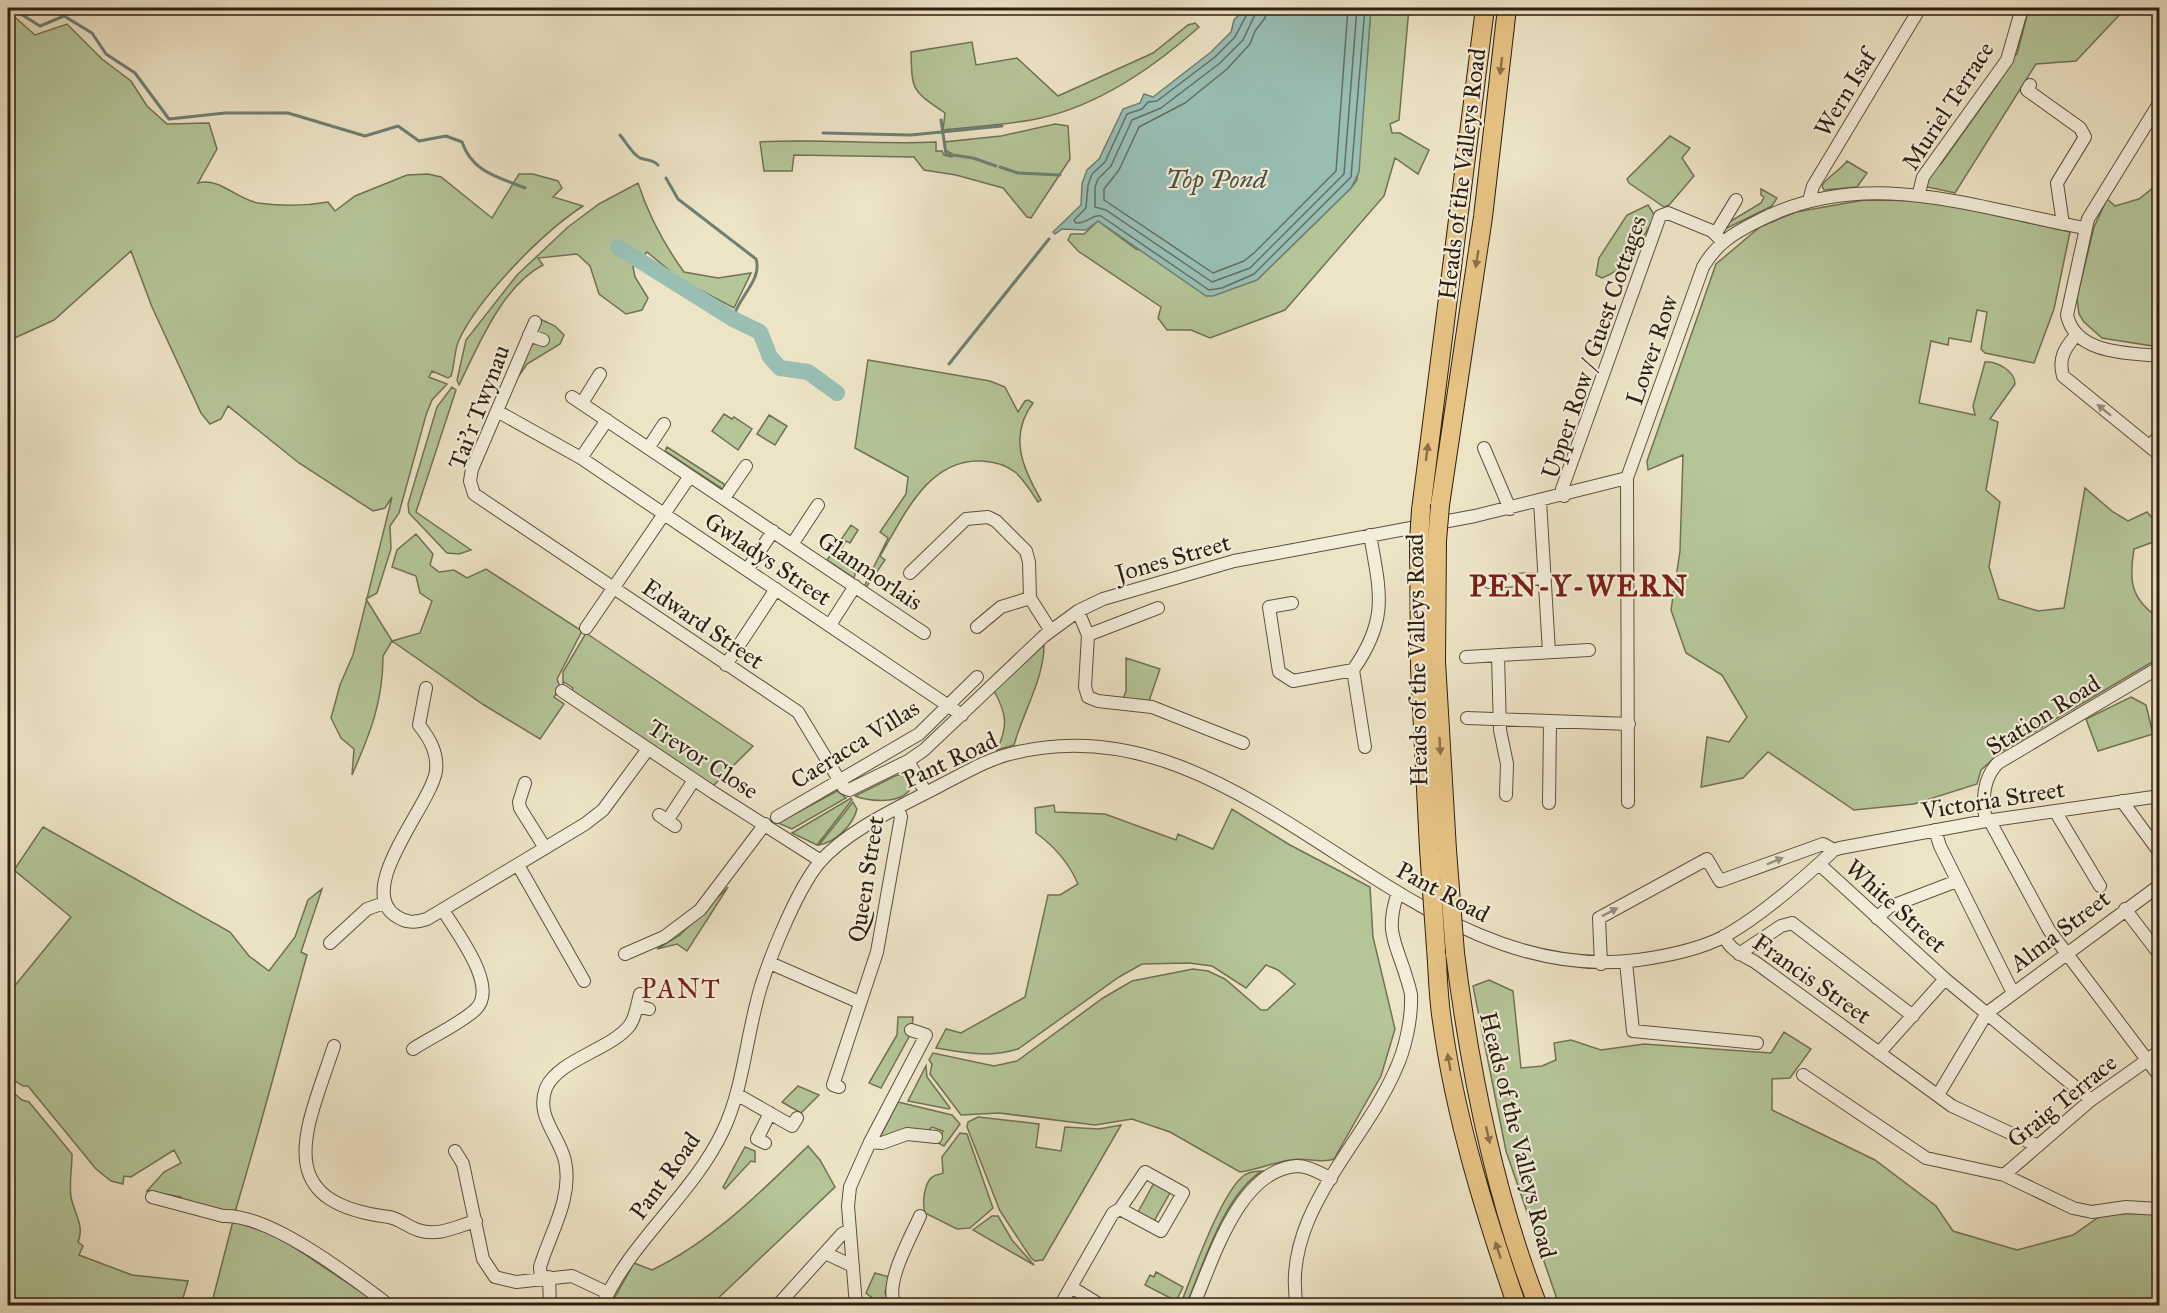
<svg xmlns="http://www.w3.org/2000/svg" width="2167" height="1313" viewBox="0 0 2167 1313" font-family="'IM FELL Great Primer',serif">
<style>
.green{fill:#b4c598;stroke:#707254;stroke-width:1.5}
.water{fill:#99bfb5;stroke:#6e7f73;stroke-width:1.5}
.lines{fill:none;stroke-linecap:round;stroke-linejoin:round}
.shore{stroke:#636f63;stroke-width:1.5}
.stream{stroke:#6e7f73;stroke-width:3}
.river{stroke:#99bfb5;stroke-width:16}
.minor-casing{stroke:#5d503e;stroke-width:14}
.highway-casing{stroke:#2d1f11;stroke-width:20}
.minor{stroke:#f3edda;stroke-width:12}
.highway{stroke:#e6c283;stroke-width:18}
.highway-bridge-casing{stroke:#2d1f11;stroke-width:20;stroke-linecap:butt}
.highway-bridge{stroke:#e6c283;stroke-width:18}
.oneway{fill:#8a704a}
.oneway2{fill:#9a9080}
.labels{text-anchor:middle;stroke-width:4.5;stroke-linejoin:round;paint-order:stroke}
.street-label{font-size:24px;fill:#2d1f11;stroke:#f3edda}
.water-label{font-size:26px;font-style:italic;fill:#4d4f42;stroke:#f3edda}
.quarter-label{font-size:27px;letter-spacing:1.5px;fill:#7a1f14;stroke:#f3edda}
.district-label{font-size:30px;font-weight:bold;letter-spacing:1.5px;fill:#7a1f14;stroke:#f3edda}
</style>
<rect width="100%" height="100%" fill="#ede4c6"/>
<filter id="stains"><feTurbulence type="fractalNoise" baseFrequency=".00333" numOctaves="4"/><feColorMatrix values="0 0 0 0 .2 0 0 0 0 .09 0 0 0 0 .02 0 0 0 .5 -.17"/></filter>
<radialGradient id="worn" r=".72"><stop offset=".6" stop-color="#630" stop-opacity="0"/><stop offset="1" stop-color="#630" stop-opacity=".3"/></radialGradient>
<path class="green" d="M 1371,8 L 1409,8 L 1399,120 L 1390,124 L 1392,133 L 1400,133 L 1429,150 L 1418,174 L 1395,158 L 1384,196 L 1285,310 L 1210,338 L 1191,330 L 1167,330 L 1158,318 L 1161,307 L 1078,251 L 1068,240 L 1071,234 L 1084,234 L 1098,221 L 1136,249 L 1257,280 L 1351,188 L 1357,180 Z
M 2029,8 L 2126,8 L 2076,61 L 2036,64 L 1955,193 L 1927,187 L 1927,182 L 1936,166 L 1941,164 L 2000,81 C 2001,71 2008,59 2017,54 Z
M 8,11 L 35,35 L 67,24 L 102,59 L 131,81 L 147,106 L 167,124 L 209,123 L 217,149 L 198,183 C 219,177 237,199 258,203 C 279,206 306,206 328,202 L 335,211 L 355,196 L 407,175 L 428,174 L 441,177 L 492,218 L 519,174 L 533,174 L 558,181 L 562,188 L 553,197 L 583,206 C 543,232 479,297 459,340 C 454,351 455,364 451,376 L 448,378 L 432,371 L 429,377 L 447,384 L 432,400 L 426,415 L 399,513 L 390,526 L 391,549 L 377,593 L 366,599 L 392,641 L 420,633 L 432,601 L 420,593 L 416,576 L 392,567 L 397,550 L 416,534 L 433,554 L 430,565 L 439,572 L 454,570 L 467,578 L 486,569 L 582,631 L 557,679 L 560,687 L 554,697 L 564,704 L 540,739 L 484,705 L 392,641 L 383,656 C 383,702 370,734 352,775 L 354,749 L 341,738 L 331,718 L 340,685 L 353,655 L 392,497 L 385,508 L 373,511 L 299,463 L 228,406 L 221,419 L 210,424 L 201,413 L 152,307 L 131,251 L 54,320 L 8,341 Z
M 1195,23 L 1199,27 C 1153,68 1093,109 1031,120 C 1002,125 972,127 943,130 L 945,113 C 912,90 912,92 911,52 L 972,42 L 976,65 L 1017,58 L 1058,96 L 1153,53 L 1188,25 Z
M 1055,124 L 1068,126 L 1070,159 L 1031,218 L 1027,217 L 1003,188 L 956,175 L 924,170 L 914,157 L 794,155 L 792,171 L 764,171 L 760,142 C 818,138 876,145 936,142 L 936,151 L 942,151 L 944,155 L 952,157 L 952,154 L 945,150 L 944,142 L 1001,136 Z
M 1670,136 L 1690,148 L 1682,158 L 1694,176 L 1669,205 L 1664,207 L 1629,183 L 1627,179 Z
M 1847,161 L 1867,173 L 1857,187 L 1824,190 L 1822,186 C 1825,178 1840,171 1847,161 Z
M 638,183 C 649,217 663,243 684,272 L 718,278 L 751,273 L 734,308 L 681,280 L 647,252 L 633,267 L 635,277 L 648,298 L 642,310 L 626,314 L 599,294 L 590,266 L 577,254 L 538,258 L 543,265 C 503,285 478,346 459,385 L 457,380 L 466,340 L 517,275 L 568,227 L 599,204 Z
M 2159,183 L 2159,347 L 2102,338 L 2084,322 L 2079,314 L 2077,298 L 2094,227 L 2107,199 L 2115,206 L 2139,199 Z
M 1761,189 L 1777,198 L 1772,206 L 1723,230 L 1721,227 L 1761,203 L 1764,197 L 1761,195 Z
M 1864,200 L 1932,201 L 2070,232 L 2054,309 L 2034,363 L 1985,353 L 1981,349 L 1987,312 L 1977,310 L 1971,342 L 1949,338 L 1948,345 L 1931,341 L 1919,403 L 1975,415 L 1973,406 L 1985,362 C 1997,361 2015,371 2015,384 L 1990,419 L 1998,422 L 1986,490 L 2000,502 L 1989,567 L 1999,599 L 2038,611 L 2064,608 L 2085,488 L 2113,512 L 2128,521 L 2147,512 L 2159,525 L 2159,540 L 2134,549 C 2129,580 2130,599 2159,618 L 2159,658 L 2002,751 L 1981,770 L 1977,784 L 1914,804 L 1854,810 L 1768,752 L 1743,778 L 1701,787 L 1707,737 L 1729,742 L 1747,717 L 1722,675 L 1686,653 L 1671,610 L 1680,551 L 1683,455 L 1648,470 L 1647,461 L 1716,264 L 1760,227 L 1796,212 Z
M 1648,205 L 1655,216 C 1643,238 1627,270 1602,278 L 1596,275 L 1599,258 L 1627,215 Z
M 540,319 L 555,326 L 564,335 L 560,344 L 527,364 L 514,383 L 531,345 L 538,343 L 537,328 Z
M 868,360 L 990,381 L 1005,387 L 1018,412 L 1025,401 L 1028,400 L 1033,403 C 1008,436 1023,469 1041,500 L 1038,502 C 1022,477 1014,463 982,461 C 928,458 904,516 880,556 L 885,560 L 865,589 L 864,587 L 888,538 L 880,532 L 906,494 L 908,477 L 855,448 Z
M 452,387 L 456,390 L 416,512 L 471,550 L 459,554 L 447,553 L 409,513 L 408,504 L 437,407 Z
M 724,414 L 732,419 L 734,417 L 752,429 L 738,450 L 712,431 Z
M 769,415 L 787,426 L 775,445 L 757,434 Z
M 667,447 L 724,484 L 724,490 L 665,451 Z
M 851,525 L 858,530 L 850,543 L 846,541 L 838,554 L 857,567 L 854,578 L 827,560 Z
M 586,633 L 753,746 L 713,786 L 572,691 L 573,688 L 564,682 L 563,684 L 563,672 Z
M 1044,645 C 1044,679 1023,712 1014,745 L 997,750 C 1008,726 1007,714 994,691 Z
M 1126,658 L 1160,669 L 1148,704 L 1123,699 L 1126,691 Z
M 2131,697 L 2146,705 L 2153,734 L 2098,751 L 2086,719 Z
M 897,775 L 907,776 L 912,785 C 905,806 868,801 855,796 Z
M 837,791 L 846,798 L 792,829 L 778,823 Z
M 851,798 L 852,800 L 817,845 L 792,833 Z
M 853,802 L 857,809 C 853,825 836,842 819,845 Z
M 1054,805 L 1055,812 L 1105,814 L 1176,840 L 1178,834 L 1213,849 L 1232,809 L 1290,845 L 1370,887 L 1373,937 L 1395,1029 L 1381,1076 L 1334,1159 C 1321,1164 1306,1157 1291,1160 C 1274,1162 1257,1170 1240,1172 L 1170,1132 L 1132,1119 L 1095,1125 L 999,1113 L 961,1115 L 930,1074 L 932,1064 L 929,1060 L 933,1053 L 994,1066 L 1017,1061 L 1103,998 L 1132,981 L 1193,969 L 1208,971 L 1225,979 L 1261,1010 L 1267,1010 L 1295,984 L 1278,970 L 1266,965 L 1246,988 L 1212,966 L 1189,963 L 1142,964 L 1119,977 L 1018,1049 C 989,1058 965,1053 936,1048 L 946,1029 L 961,1033 L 1025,997 L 1048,895 L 1060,895 L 1078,884 C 1069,863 1054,846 1036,833 L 1035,808 Z
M 43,827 L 230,932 L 249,956 L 269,971 L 295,937 L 308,900 L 322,889 L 301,952 L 307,955 C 283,1040 261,1126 235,1212 L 185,1203 L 181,1197 L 147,1191 L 164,1172 L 181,1163 L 174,1150 L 131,1177 L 124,1176 L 123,1184 L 111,1181 L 96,1169 L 28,1086 L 23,1086 L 8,1076 L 8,994 L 71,917 L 14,870 Z
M 728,887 L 687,951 L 677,944 L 657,949 L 680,935 Z
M 1489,980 L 1513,991 L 1521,1068 L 1542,1066 L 1556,1060 L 1554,1043 L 1571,1040 L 1601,1050 L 1644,1044 L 1771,1053 L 1784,1032 L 1811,1049 L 1790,1078 L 1772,1079 L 1772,1110 L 1875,1160 L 1936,1206 L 1953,1231 L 2017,1250 L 2073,1235 L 2103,1214 L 2159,1213 L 2159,1305 L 1559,1305 L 1506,1151 L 1473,986 Z
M 898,1017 L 913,1017 L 912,1027 L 907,1028 L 907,1034 L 910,1035 L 881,1088 L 869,1083 L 897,1035 Z
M 926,1066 L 927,1077 L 950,1108 L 949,1109 L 908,1101 Z
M 798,1086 L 819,1095 L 801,1113 L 782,1102 Z
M 8,1088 L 22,1100 L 29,1102 L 72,1154 C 72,1168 69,1184 71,1197 C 74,1213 85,1226 78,1242 L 83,1246 L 79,1255 L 132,1275 L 188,1281 L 181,1305 L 8,1305 Z
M 898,1102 L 952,1115 L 960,1124 L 944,1146 L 938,1143 L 943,1131 L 932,1127 L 928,1131 L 879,1139 Z
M 978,1117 L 1039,1124 L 1036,1147 L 1061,1151 L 1065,1127 L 1099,1129 L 1121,1125 L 1043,1260 L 1035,1261 L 1031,1258 L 1000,1211 L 967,1127 L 968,1122 Z
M 960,1133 L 967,1134 L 993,1208 L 970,1228 L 957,1229 L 925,1213 C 922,1203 924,1181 934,1176 C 937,1174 940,1175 943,1173 L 942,1157 Z
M 808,1146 L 820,1160 L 835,1187 L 711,1305 L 610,1306 L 634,1263 L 652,1270 C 711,1242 761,1192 808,1146 Z
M 745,1147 L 755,1151 L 755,1162 L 751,1161 L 725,1189 L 723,1187 Z
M 1262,1171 C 1223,1196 1204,1264 1186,1305 L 1180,1306 C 1192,1275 1219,1199 1241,1178 C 1246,1172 1255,1171 1262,1171 Z
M 1155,1181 L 1171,1191 L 1153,1223 L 1137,1214 Z
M 992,1216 L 998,1216 L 1012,1240 L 1034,1265 L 973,1230 Z
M 233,1221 L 279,1237 L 382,1306 L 211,1306 Z
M 1156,1272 L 1183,1287 L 1176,1301 L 1145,1285 L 1150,1275 L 1154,1277 Z
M 875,1273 L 889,1277 L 885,1293 L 890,1305 L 881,1305 L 866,1293 Z"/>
<path class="water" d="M 1246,8 L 1371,8 L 1359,172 L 1351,188 L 1257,280 L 1213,296 L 1206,296 L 1098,221 L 1086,230 L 1062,229 L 1055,234 L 1053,232 L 1081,205 L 1082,184 L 1087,170 L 1099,159 L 1123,109 L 1140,103 L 1144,94 L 1153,97 L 1211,52 L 1231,32 L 1234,20 Z"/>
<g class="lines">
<path class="shore" d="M 1250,8 L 1235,37 L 1215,57 L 1157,101 L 1148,102 L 1142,109 L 1127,114 L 1105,162 L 1092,174 L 1088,185 L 1086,208 L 1074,220 L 1076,223 C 1087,224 1092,214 1101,216 L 1209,290 L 1222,288 L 1254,274 L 1351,177 L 1365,8
M 1258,8 L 1243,40 L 1220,63 L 1161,108 L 1132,120 L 1111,166 L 1098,179 L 1095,187 L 1095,207 L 1106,210 L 1212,282 L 1250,268 L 1344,174 L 1357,8
M 1267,8 L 1265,18 L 1255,31 L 1250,44 L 1227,69 L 1185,103 L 1139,127 L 1119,170 L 1104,189 L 1104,200 L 1213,273 L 1244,261 L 1255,252 L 1336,171 L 1348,8"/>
<path class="stream" d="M 11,8 L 40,26 L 64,16 L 92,33 L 106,54 L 135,73 L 169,119 L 225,113 L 288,113 L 365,136 L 398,126 L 419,141 L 446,136 L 462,142 C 472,172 498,177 525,188
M 941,120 L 946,154 L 973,158 L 996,166
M 823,133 L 911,135 L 1002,126
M 620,135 C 626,142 632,154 640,158 C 648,161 652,159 658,165
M 1000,167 L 1018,173 L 1060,175
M 666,178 L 678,199 L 756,259 C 763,280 737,298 733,319
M 949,364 L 1049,239"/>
<path class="river" d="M 618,247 L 733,319 L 760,332 L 770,357 L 780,368 L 808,372 L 837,393"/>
<g class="minor-casing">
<path id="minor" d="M 2030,85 L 2027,90 L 2080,128 L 2085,137 L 2057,183 L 2063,224
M 2160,102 L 2088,219 L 2067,315 C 2075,354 2128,353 2160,356
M 1919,193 L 1923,177 L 2007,60 L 2022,8
M 1809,201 L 1813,186 L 1920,8
M 1716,233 L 1736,200
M 535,322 L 472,469 L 470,481 L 474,494 L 798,712 L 844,788 L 849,790 L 908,761 L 924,750 L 1044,636 L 1078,611 L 1103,599 L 1234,561 L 1475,516 L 1627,478
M 529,335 L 543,340
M 2076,335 C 2065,348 2058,358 2063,376 L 2160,455
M 572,397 L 924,633
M 582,403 L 600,374
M 497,411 L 581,458 L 962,715
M 649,447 L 664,424
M 2150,447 L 2160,434
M 1484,448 L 1510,509
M 581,458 L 607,420
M 1627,478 L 1703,267 C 1717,243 1734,233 1758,221 C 1866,165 1974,208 2085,228
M 1627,478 L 1628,802
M 1564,496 L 1562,489 L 1660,216 L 1668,213 L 1712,231 L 1722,241
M 724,498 L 746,466
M 1540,501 L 1549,652
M 793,543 L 818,505
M 747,570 L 773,531
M 910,573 L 966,519 L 988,517 L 996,521 L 1026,551 L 1029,562 L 1030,598 L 1051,631
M 1489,582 L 1545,578
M 1292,603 L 1269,607 L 1279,672 L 1293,681 L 1353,670 C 1389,619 1380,592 1370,535
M 1078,611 L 1088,635 L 1085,687 L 1088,697 L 1098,701 L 1152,707 L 1243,743
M 830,625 L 855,586
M 977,627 L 1001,607 L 1030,598
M 586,628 L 690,476
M 1088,635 L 1158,608
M 1498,655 L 1500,730 L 1507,764 L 1506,795
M 1466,657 L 1589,650
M 726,665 L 776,589
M 1353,670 L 1365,747
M 426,688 L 419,725 C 430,739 438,753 436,771 C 431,805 354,889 396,916 C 406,923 415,923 427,919 L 585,824 L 603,810 L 648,749
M 562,691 L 714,793 L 821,861
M 1467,718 L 1629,724
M 908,761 L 926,793
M 525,783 L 519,802 L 520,808 L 545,848
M 2122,801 L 2160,853
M 1549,803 L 1550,721
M 2055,811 L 2100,886
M 659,815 L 675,826
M 777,817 L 919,734 L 977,677
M 1992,820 L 1992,825 L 2049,930 L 2160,1077
M 667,821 L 694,780
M 1986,821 C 1982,801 1983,778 1998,763 L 2160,667
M 1935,830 L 1940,846 L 2013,993
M 1819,864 L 1945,979 L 2091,1100
M 518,865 L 584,981
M 2125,909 L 2160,955
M 1877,918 L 1889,907 L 1957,881
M 1724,936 C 1730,950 1742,955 1755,962 L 1952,1106 L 2038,1146
M 330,943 L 367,909 L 384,903
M 625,954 L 664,937 L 700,910 L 765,824
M 1739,954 L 1781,926 L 1792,923 L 1913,1016
M 1626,962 L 1633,1031 L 1757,1043
M 770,963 L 859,1002
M 1601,964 L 1599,918 L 1707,859 L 1720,881 L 1823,844 L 1834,850
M 637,1006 L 649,1009
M 334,1046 C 307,1128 267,1202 389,1217 C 400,1219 408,1227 418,1230 C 439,1237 457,1226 476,1221
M 413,1049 C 431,1037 462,1023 476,1009 C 499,986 456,932 443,910
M 1879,1053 L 1945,979
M 1803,1075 L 1926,1158 L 2004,1175 L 2073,1208 L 2092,1212 L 2126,1207 L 2160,1209
M 839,1087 L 833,1085 L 877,952 L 901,817 L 898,808
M 738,1095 L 792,1126 L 797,1118
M 1938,1095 L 1987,1013 L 2160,885
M 870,1142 L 926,1035 L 911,1030
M 765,1143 L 757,1139 L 770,1113
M 455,1151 L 463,1164 L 483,1259 L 495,1277 L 516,1282 L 572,1276 L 608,1293
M 2004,1175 L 2091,1100 L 2160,1051
M 152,1197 L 223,1216 C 269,1213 353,1278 390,1306
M 825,1253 L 853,1266
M 549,1277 L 550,1306
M 541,1278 L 540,1267 C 550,1233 573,1198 565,1161 C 559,1135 535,1116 546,1088 C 559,1059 611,1050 630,1025 C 636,1016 637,1004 640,994
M 1071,1287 L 1102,1306
M 602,1306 C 631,1240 692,1196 723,1131 C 742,1090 745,1048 756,1005 C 764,969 796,891 819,863 C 848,829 904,805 943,784 C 965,773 986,760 1010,754 C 1246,692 1401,991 1638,960 C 1667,956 1699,950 1725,936 C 1762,915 1803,879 1834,850 L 1840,848 L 1986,821 L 2160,796
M 777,1306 L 842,1234 L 849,1230
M 856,1306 L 848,1206 L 850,1187 L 870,1142 L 882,1143 L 907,1134 L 936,1137
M 896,1306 C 882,1287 911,1237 920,1216
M 1060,1306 L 1113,1213 L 1120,1209 L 1145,1172 L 1183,1193 L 1161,1231 L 1120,1209
M 1193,1306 C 1213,1261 1238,1170 1297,1166 C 1308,1166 1321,1173 1331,1179
M 1297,1306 C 1280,1217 1362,1146 1395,1071 C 1405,1050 1412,1019 1411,995 C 1410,988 1407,980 1405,973 C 1394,939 1386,931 1397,895"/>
</g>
<g class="highway-casing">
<path id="highway" d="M 1440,505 L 1483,217 L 1507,8
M 1421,510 L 1485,8
M 1419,540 L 1420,668 L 1429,849
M 1437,541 L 1436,661 L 1447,850
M 1436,948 C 1438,972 1438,997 1442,1021 C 1455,1117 1485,1214 1517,1306
M 1455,953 C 1470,1072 1494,1194 1538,1306"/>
</g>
<use href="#minor" class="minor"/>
<use href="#highway" class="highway"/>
<g class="highway-bridge-casing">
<path id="highway-bridge" d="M 1419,540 L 1421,510
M 1437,541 L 1440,505
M 1429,849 L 1436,948
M 1447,850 L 1455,953"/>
</g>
<use href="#highway-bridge" class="highway-bridge"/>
</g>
<defs><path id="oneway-solid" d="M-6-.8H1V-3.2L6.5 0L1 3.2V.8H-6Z" transform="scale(1.5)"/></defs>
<g class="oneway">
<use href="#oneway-solid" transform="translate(1501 66) rotate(97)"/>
<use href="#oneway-solid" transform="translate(1477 259) rotate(99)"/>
<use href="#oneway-solid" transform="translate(1427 452) rotate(-83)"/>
<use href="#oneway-solid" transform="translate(1440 746) rotate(87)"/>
<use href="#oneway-solid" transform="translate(1449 1062) rotate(-100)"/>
<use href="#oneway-solid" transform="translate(1488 1135) rotate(77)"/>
<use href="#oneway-solid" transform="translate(1498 1250) rotate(-108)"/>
</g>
<g class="oneway2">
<use href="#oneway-solid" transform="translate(2104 410) rotate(-141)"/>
<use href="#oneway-solid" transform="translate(1775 861) rotate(-23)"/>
<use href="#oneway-solid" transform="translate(1610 912) rotate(-27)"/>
</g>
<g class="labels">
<g class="street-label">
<text transform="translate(1845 93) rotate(-59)" y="8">Wern Isaf</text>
<text transform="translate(1948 106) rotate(-57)" y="8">Muriel Terrace</text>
<text transform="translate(1462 174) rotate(-83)" y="8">Heads of the Valleys Road</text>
<text transform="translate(1594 347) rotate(-71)" y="8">Upper Row / Guest Cottages</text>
<text transform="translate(1652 350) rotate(-71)" y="8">Lower Row</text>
<text transform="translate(479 407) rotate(-69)" y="8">Tai'r Twynau</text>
<text transform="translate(1173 558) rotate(-16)" y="8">Jones Street</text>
<text transform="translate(768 559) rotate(34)" y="8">Gwladys Street</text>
<text transform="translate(870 571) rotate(34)" y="8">Glanmorlais</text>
<text transform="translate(703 624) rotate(34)" y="8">Edward Street</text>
<text transform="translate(1417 660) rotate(-91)" y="8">Heads of the Valleys Road</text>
<text transform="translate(2043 715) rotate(-32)" y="8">Station Road</text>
<text transform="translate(855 744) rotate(-32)" y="8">Caeracca Villas</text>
<text transform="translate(703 759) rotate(33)" y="8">Trevor Close</text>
<text transform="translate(950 760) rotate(-25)" y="8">Pant Road</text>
<text transform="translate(1993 800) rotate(-9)" y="8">Victoria Street</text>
<text transform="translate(866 879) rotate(-81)" y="8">Queen Street</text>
<text transform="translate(1443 892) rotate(28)" y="8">Pant Road</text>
<text transform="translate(1896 906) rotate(42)" y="8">White Street</text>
<text transform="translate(2060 931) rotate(-37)" y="8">Alma Street</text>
<text transform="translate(1812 979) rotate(35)" y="8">Francis Street</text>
<text transform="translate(2062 1101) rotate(-39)" y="8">Graig Terrace</text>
<text transform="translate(1518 1135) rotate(76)" y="8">Heads of the Valleys Road</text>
<text transform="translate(665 1176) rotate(-54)" y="8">Pant Road</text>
</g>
<g class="water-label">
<text x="1216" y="188">Top Pond</text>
</g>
<g class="quarter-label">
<text x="681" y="998">PANT</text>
</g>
<g class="district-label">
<text x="1579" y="596">PEN-Y-WERN</text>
</g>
</g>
<rect width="2167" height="1313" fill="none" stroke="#ede4c6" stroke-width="30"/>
<rect x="9" y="9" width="2149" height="1295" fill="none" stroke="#2d1f11" stroke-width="3"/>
<rect x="15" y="15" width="2137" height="1283" fill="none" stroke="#2d1f11" stroke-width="1.5"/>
<rect width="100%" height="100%" filter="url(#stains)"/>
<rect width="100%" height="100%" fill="url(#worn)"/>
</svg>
